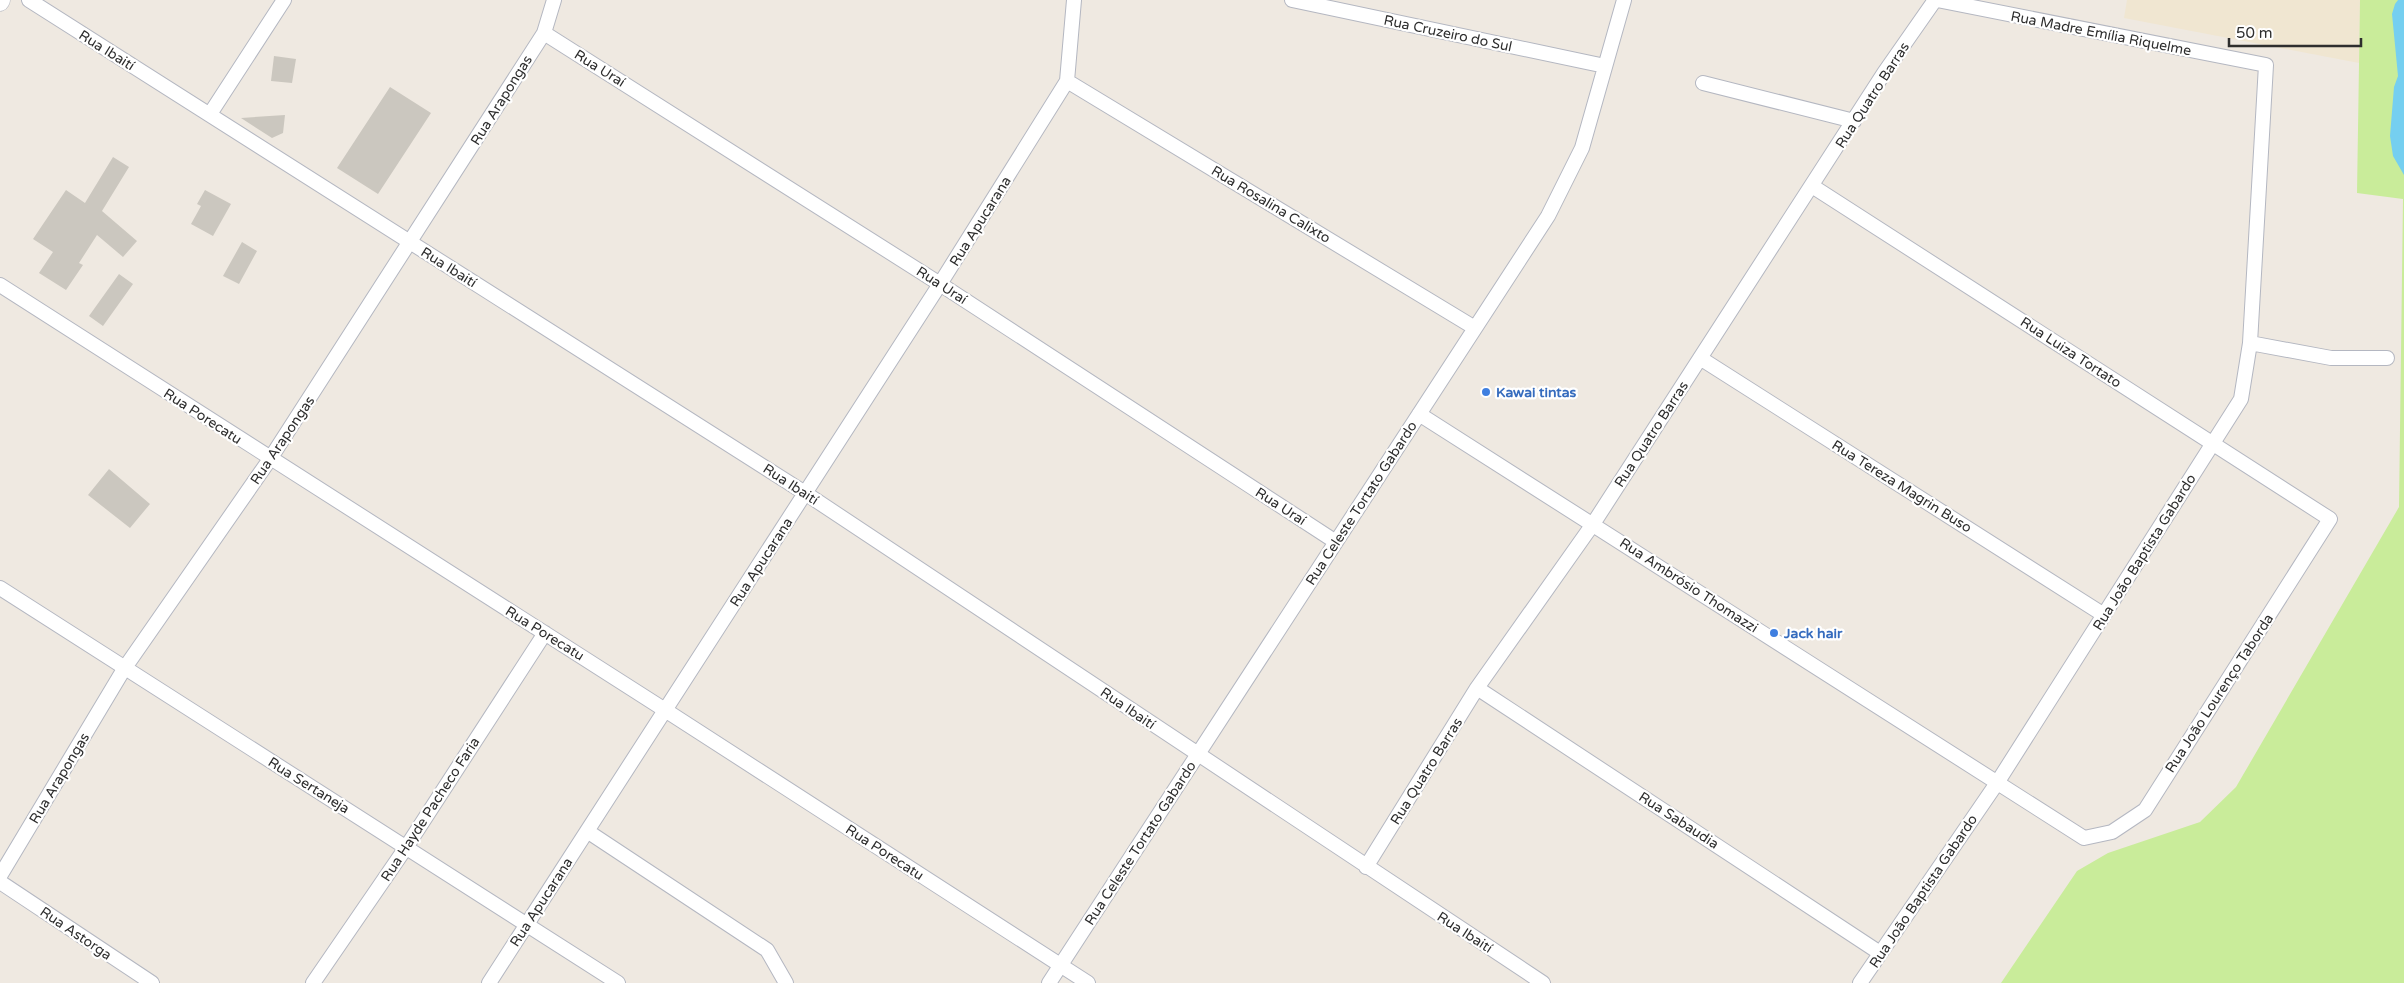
<svg xmlns="http://www.w3.org/2000/svg" width="2404" height="983" viewBox="0 0 2404 983" font-family="'Varela Round',sans-serif">
<style>
.education{fill:#f0e6d1}
.pitch{fill:#c9ec9a}
.water{fill:#75cff0}
.building{fill:#cbc7bf}
.lines{fill:none;stroke-linecap:round;stroke-linejoin:round}
.minor-casing{stroke:#b4b7c1;stroke-width:16}
.tertiary-casing{stroke:#b4b7c1;stroke-width:19}
.minor{stroke:#fff;stroke-width:14}
.tertiary{stroke:#fff;stroke-width:18}
.shop-dot{fill:#3f7fe0;stroke:#fff;stroke-width:2}
.labels{text-anchor:middle;stroke-width:4.5;stroke-linejoin:round;paint-order:stroke}
.street-label{font-size:14px;fill:#2e2e2e;stroke:#fff}
.shop-label{font-size:14px;font-weight:bold;fill:#366cbe;stroke:#fff;text-anchor:start}
</style>
<rect width="100%" height="100%" fill="#efe9e1"/>
<path class="education" d="M 2127,0 L 2360,0 L 2359,63 L 2124,18 Z"/>
<path class="pitch" d="M 2360,0 L 2404,0 L 2404,983 L 2001,983 L 2077,871 L 2108,853 L 2200,822 L 2236,787 L 2399,507 L 2403,199 L 2357,193 Z"/>
<path class="water" d="M 2398,0 L 2404,0 L 2404,175 L 2393,156 L 2390,136 L 2394,87 L 2398,76 L 2392,14 L 2395,4 Z"/>
<path class="building" d="M 274,56 L 296,59 L 292,83 L 271,81 Z
M 390,87 L 431,113 L 378,194 L 337,168 Z
M 285,115 L 283,133 L 272,138 L 241,118 Z
M 113,157 L 129,167 L 102,211 L 137,241 L 123,257 L 97,235 L 79,263 L 83,265 L 66,290 L 39,273 L 53,252 L 33,239 L 66,190 L 85,203 Z
M 205,190 L 231,204 L 213,236 L 191,224 L 201,206 L 197,204 Z
M 242,242 L 257,251 L 239,284 L 223,276 Z
M 119,274 L 133,284 L 103,326 L 89,316 Z
M 109,469 L 150,504 L 130,528 L 88,495 Z"/>
<g class="lines">
<g class="minor-casing">
<path id="minor" d="M 29,0 L 805,493 L 1543,983
M 1292,0 L 1605,66
M 544,33 L 940,284 L 1336,542
M 1067,81 L 1475,328
M 1703,83 L 1854,121
M 210,114 L 284,0
M 0,285 L 665,710 L 1088,983
M 2250,343 L 2331,358 L 2387,358
M 1700,358 L 2104,615
M 1419,414 L 2084,838 L 2112,832 L 2145,810 L 2330,519 L 1812,186
M 0,588 L 618,983
M 1477,688 L 1880,953
M 587,831 L 767,950 L 786,983
M 1366,867 L 1477,688 L 1593,524 L 1884,73 L 1935,0
M 0,876 L 124,669 L 270,459 L 544,33 L 554,0
M 0,882 L 152,983
M 313,983 L 407,846 L 545,633
M 489,983 L 940,284 L 1067,81 L 1074,0
M 1049,983 L 1548,216 L 1582,148 L 1624,0
M 1860,983 L 1997,783 L 2241,399 L 2250,343 L 2266,65 L 1937,0"/>
</g>
<g class="tertiary-casing">
<path id="tertiary" d="M 0,2 L 1,0"/>
</g>
<use href="#minor" class="minor"/>
<use href="#tertiary" class="tertiary"/>
</g>
<g class="shop-dot">
<circle cx="1486" cy="392" r="5"/>
<circle cx="1774" cy="633" r="5"/>
</g>
<g class="labels">
<g class="street-label">
<text transform="translate(1448 33) rotate(12)" y="5">Rua Cruzeiro do Sul</text>
<text transform="translate(2101 33) rotate(11)" y="5">Rua Madre Emília Riquelme</text>
<text transform="translate(107 50) rotate(32)" y="5">Rua Ibaití</text>
<text transform="translate(600 68) rotate(32)" y="5">Rua Uraí</text>
<text transform="translate(1872 95) rotate(-57)" y="5">Rua Quatro Barras</text>
<text transform="translate(501 100) rotate(-58)" y="5">Rua Arapongas</text>
<text transform="translate(1271 204) rotate(31)" y="5">Rua Rosalina Calixto</text>
<text transform="translate(980 221) rotate(-58)" y="5">Rua Apucarana</text>
<text transform="translate(449 267) rotate(32)" y="5">Rua Ibaití</text>
<text transform="translate(942 285) rotate(33)" y="5">Rua Uraí</text>
<text transform="translate(2071 352) rotate(33)" y="5">Rua Luiza Tortato</text>
<text transform="translate(203 416) rotate(33)" y="5">Rua Porecatu</text>
<text transform="translate(1651 434) rotate(-57)" y="5">Rua Quatro Barras</text>
<text transform="translate(282 440) rotate(-56)" y="5">Rua Arapongas</text>
<text transform="translate(791 484) rotate(33)" y="5">Rua Ibaití</text>
<text transform="translate(1902 486) rotate(32)" y="5">Rua Tereza Magrin Buso</text>
<text transform="translate(1361 503) rotate(-57)" y="5">Rua Celeste Tortato Gabardo</text>
<text transform="translate(1281 506) rotate(33)" y="5">Rua Uraí</text>
<text transform="translate(2144 552) rotate(-58)" y="5">Rua João Baptista Gabardo</text>
<text transform="translate(761 562) rotate(-57)" y="5">Rua Apucarana</text>
<text transform="translate(1689 585) rotate(33)" y="5">Rua Ambrósio Thomazzi</text>
<text transform="translate(545 633) rotate(32)" y="5">Rua Porecatu</text>
<text transform="translate(2219 693) rotate(-57)" y="5">Rua João Lourenço Taborda</text>
<text transform="translate(1128 708) rotate(34)" y="5">Rua Ibaití</text>
<text transform="translate(1426 771) rotate(-58)" y="5">Rua Quatro Barras</text>
<text transform="translate(59 778) rotate(-59)" y="5">Rua Arapongas</text>
<text transform="translate(309 785) rotate(32)" y="5">Rua Sertaneja</text>
<text transform="translate(430 809) rotate(-57)" y="5">Rua Hayde Pacheco Faria</text>
<text transform="translate(1679 820) rotate(33)" y="5">Rua Sabaudia</text>
<text transform="translate(1140 843) rotate(-57)" y="5">Rua Celeste Tortato Gabardo</text>
<text transform="translate(885 852) rotate(33)" y="5">Rua Porecatu</text>
<text transform="translate(1923 891) rotate(-56)" y="5">Rua João Baptista Gabardo</text>
<text transform="translate(541 902) rotate(-57)" y="5">Rua Apucarana</text>
<text transform="translate(1465 932) rotate(33)" y="5">Rua Ibaití</text>
<text transform="translate(76 933) rotate(34)" y="5">Rua Astorga</text>
</g>
<g class="shop-label">
<text x="1496" y="397">Kawai tintas</text>
<text x="1784" y="638">Jack hair</text>
</g>
</g>
<path d="M2229 38v8h132v-8" fill="none" stroke="#2e2e2e" stroke-width="2.5"/>
<text x="2236" y="38" font-size="15" fill="#2e2e2e" stroke="#ffffff" stroke-width="4" paint-order="stroke">50 m</text>
</svg>
